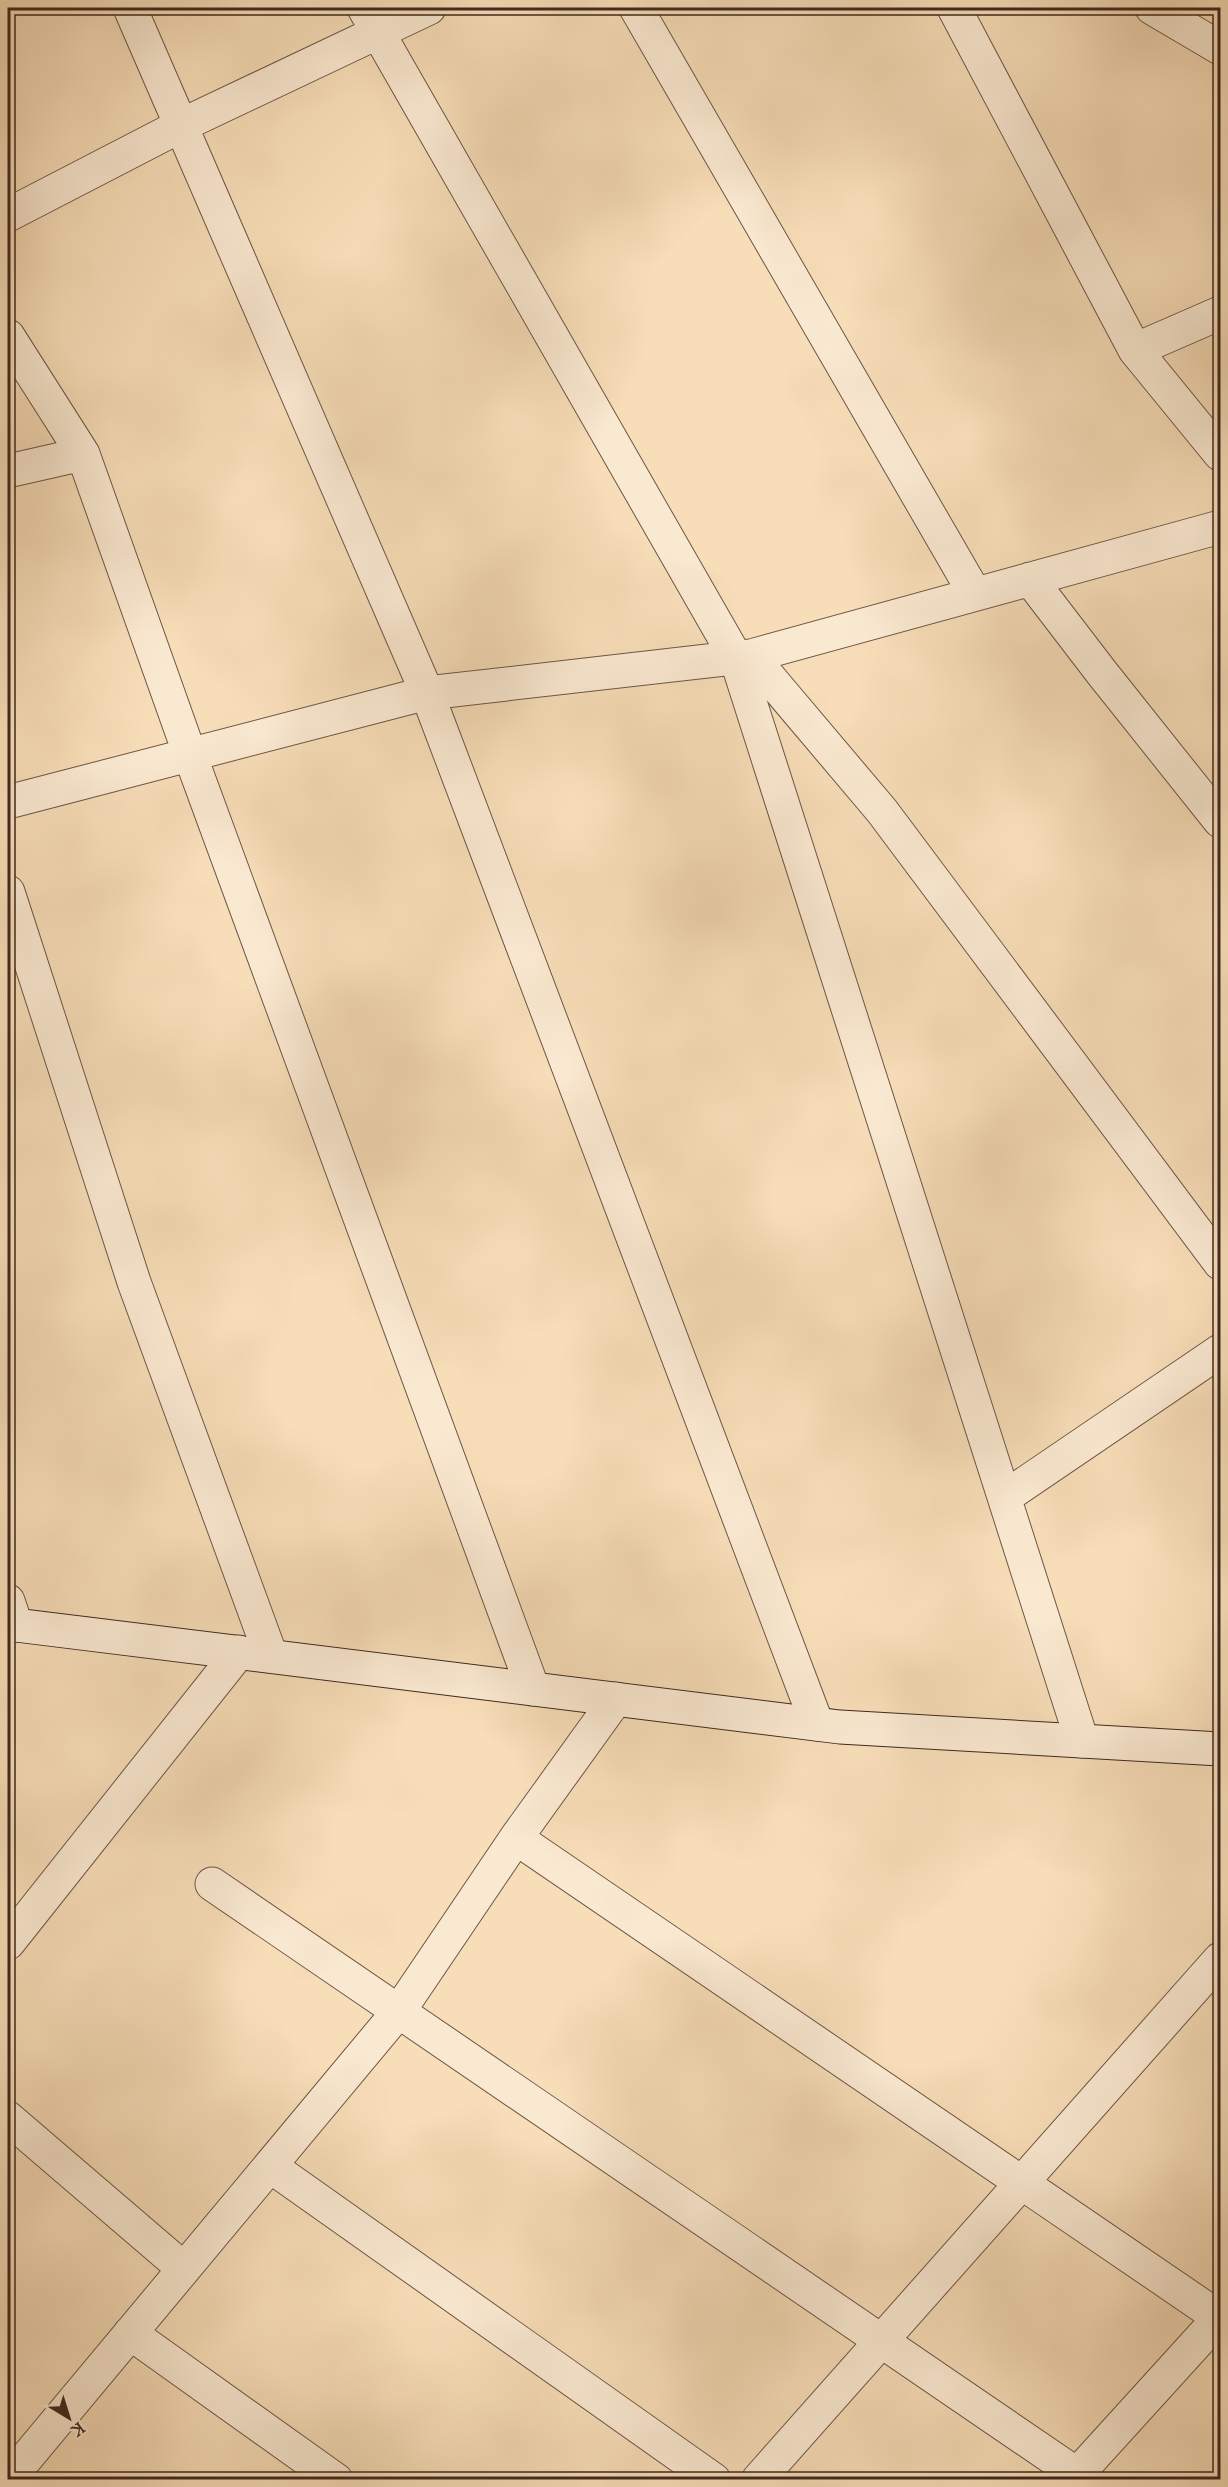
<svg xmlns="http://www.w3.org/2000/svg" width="1228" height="2487" viewBox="0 0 1228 2487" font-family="'Sorts Mill Goudy',serif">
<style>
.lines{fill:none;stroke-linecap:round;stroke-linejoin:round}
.minor-casing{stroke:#6d5645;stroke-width:35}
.secondary-casing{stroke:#3f291f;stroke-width:35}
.minor{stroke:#fae9d1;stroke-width:33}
.secondary{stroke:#fae9d1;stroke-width:33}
</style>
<rect width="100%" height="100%" fill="#f7ddb8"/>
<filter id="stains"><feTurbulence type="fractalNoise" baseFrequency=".00333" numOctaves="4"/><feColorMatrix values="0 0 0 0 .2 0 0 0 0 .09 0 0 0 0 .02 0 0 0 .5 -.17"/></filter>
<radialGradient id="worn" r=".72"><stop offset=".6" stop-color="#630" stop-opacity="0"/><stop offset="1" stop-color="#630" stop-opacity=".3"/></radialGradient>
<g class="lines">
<g class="minor-casing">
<path id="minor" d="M 130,8 L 427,693 L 817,1724
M 364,8 L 736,658 L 1082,1741
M 636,8 L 975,594
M 954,8 L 1135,350 L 1220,454
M 1152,8 L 1220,48
M 8,215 L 182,125 L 429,8
M 8,336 L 83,454 L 190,755 L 533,1689
M 1135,350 L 1220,313
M 8,471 L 83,454
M 1030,579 L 1102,673 L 1220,821
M 751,656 L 882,811 L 1220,1263
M 8,802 L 427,693 L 751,656 L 1220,527
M 8,892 L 134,1282 L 271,1656
M 1005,1497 L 1220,1351
M 8,1601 L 16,1625
M 516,1838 L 1220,2318
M 212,1884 L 1085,2480
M 8,1943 L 239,1652
M 8,2118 L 184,2269
M 270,2166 L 714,2480
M 130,2333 L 336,2480
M 8,2480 L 399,2011 L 516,1838 L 616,1699
M 758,2480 L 1220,1959
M 1072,2480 L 1220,2317"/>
</g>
<g class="secondary-casing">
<path id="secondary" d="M 8,1624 L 840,1727 L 1220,1749"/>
</g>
<use href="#minor" class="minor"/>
<use href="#secondary" class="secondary"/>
</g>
<rect width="1228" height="2487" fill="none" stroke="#f7ddb8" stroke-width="30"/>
<rect x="9" y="9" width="1210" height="2469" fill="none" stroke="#3f291f" stroke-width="3"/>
<rect x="15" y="15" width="1198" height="2457" fill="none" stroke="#3f291f" stroke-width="1.5"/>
<g transform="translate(69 2418) rotate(142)" stroke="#fae9d1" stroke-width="4.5" paint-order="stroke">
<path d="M0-4.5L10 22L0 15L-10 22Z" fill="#3f291f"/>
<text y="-9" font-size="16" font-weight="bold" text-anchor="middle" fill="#3f291f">K</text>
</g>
<rect width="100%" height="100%" filter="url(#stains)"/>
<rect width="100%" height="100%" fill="url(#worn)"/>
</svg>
